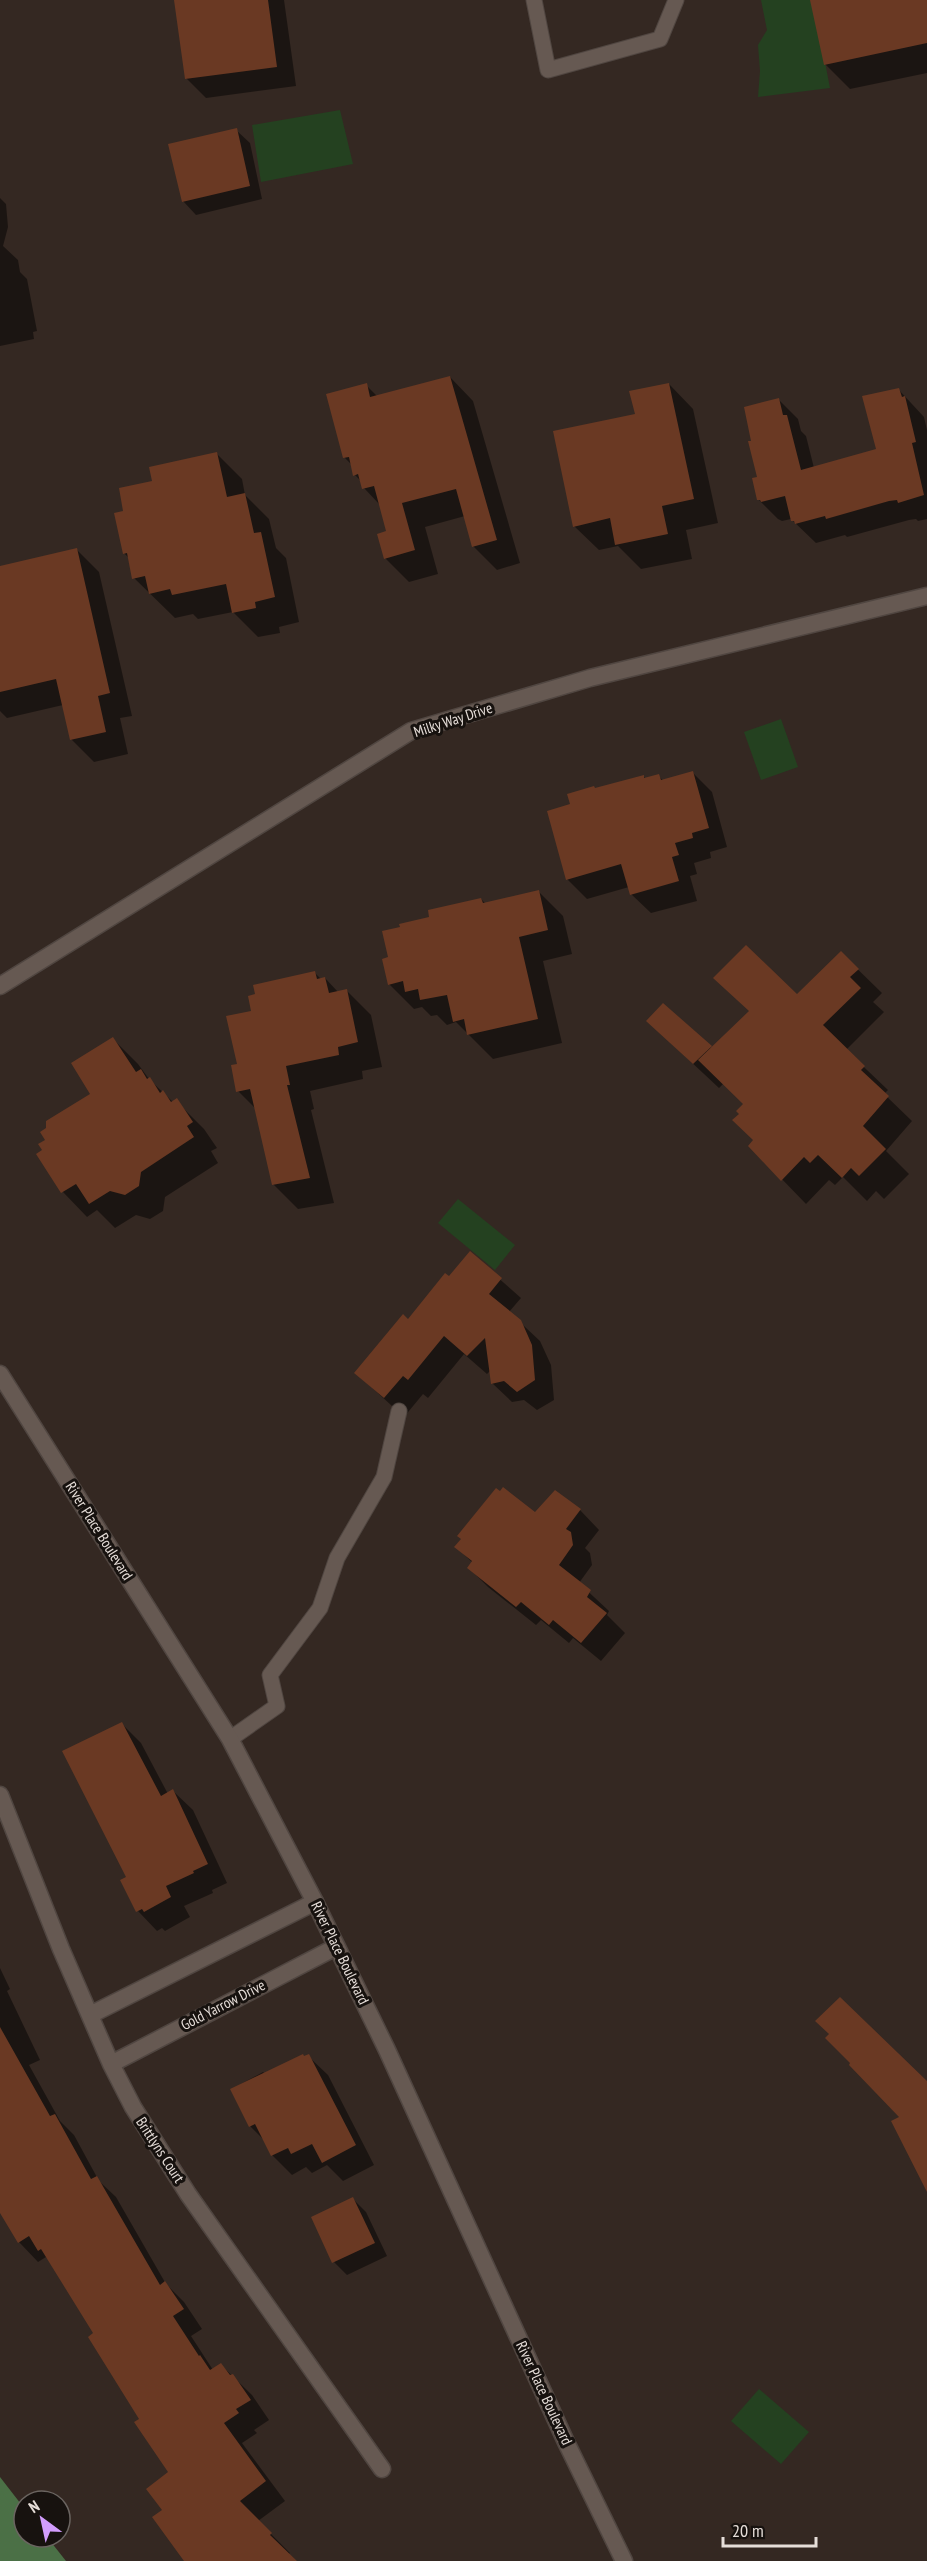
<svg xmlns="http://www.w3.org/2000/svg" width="927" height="2561" viewBox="0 0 927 2561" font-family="'PT Sans Narrow',sans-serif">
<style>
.green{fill:#244120}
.forest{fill:#4b7046}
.shadow{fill:#0007}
.building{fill:#6a3923}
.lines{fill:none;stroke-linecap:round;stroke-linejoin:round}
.service-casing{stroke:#504641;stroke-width:17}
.minor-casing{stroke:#504641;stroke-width:19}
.tertiary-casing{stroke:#504641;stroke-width:19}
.service{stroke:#665952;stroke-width:15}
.minor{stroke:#665952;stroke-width:16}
.tertiary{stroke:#665952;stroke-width:16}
.labels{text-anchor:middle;stroke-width:6;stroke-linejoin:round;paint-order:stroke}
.street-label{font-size:15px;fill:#e6ded9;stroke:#17120f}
</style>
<rect width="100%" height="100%" fill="#342822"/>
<path class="green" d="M 761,0 L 813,0 L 830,88 L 758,97 L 760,71 L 758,45 L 767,30 Z
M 340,110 L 353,164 L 261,182 L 252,125 Z
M 781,719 L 798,767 L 761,780 L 744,732 Z
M 458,1199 L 515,1245 L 495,1270 L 438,1223 Z
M 759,2389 L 809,2432 L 781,2464 L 731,2421 Z"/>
<path class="forest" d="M 0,2477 L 24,2508 L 24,2537 L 47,2537 L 66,2561 L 0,2561 Z"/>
<path class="shadow" d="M 176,0 L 284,0 L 296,86 L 206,98 L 186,78 Z
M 812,0 L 927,0 L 927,73 L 850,89 L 825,64 Z
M 236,130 L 250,143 L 262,199 L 196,215 L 183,201 Z
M 0,198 L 6,204 L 8,227 L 3,246 L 18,260 L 20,272 L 27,279 L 37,331 L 33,332 L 34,339 L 0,346 Z
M 450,377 L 473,401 L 520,563 L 497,570 L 473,546 L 465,516 L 425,527 L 438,574 L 409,582 L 385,558 L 388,532 L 380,505 L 364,488 L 362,482 L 355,475 L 352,465 L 345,458 L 366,385 L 378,397 Z
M 669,384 L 693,409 L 718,523 L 686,530 L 692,559 L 641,569 L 618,546 L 599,550 L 574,526 L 636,415 Z
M 899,390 L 924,417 L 927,430 L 927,519 L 918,521 L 916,519 L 909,520 L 847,537 L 845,535 L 816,543 L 791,519 L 782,521 L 778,519 L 759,500 L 759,478 L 752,442 L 779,400 L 798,419 L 801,431 L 806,436 L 814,468 L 877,450 Z
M 217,454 L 242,479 L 245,495 L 269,519 L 276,548 L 286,558 L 299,622 L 279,627 L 280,633 L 258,637 L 233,612 L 198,619 L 193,614 L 175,618 L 134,578 L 129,558 L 124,553 L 125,512 L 154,482 Z
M 76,549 L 99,572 L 132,716 L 120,718 L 128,754 L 94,762 L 71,739 L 63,705 L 7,718 L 0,711 L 0,568 Z
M 693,773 L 712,792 L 727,847 L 710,852 L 711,858 L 694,863 L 697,874 L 690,876 L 697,901 L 651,913 L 631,894 L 629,887 L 587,899 L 567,879 L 572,805 L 595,790 L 644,777 L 646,779 L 658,776 L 664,781 Z
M 538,891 L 563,916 L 572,954 L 543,961 L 562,1043 L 493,1059 L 456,1022 L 447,1025 L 437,1015 L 431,1016 L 422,1007 L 414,1009 L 389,984 L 390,959 L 431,918 L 481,899 L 486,904 Z
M 841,953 L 882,993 L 873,1002 L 884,1012 L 846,1050 L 888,1090 L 884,1094 L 912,1121 L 886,1151 L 909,1174 L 884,1199 L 876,1191 L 867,1201 L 843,1177 L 835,1185 L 829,1180 L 806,1204 L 750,1146 L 755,1141 L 741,1114 L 745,1104 L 724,1083 L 719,1088 L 673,1045 L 664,1005 L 712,1049 L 797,996 Z
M 315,973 L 321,979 L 325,978 L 338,992 L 346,990 L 371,1015 L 382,1067 L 362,1071 L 363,1079 L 310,1091 L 314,1109 L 311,1110 L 334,1203 L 298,1209 L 273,1184 L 257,1110 L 238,1091 L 239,1065 L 253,1013 Z
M 113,1039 L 138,1064 L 149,1079 L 175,1104 L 179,1104 L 204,1129 L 217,1148 L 211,1151 L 218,1163 L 165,1197 L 163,1211 L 150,1219 L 136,1215 L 115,1228 L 97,1210 L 87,1217 L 63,1192 L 44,1151 L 47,1140 L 92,1095 Z
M 470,1253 L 521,1298 L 509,1312 L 540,1341 L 551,1365 L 554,1400 L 537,1410 L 524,1400 L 512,1402 L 492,1383 L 491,1370 L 487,1374 L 464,1354 L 428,1398 L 423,1394 L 404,1417 L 356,1373 L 449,1278 Z
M 580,1510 L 599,1530 L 585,1548 L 590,1553 L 592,1565 L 579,1583 L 609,1611 L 607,1615 L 625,1633 L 601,1661 L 573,1638 L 569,1643 L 541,1620 L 536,1625 L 488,1587 L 469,1568 L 473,1563 L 456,1547 L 535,1515 Z
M 122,1724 L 141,1743 L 168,1794 L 173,1791 L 193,1810 L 227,1883 L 212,1890 L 213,1893 L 184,1906 L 190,1917 L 165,1931 L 162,1928 L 157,1931 L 138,1911 L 122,1881 L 128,1878 Z
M 0,1968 L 10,1989 L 7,1991 L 40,2060 L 29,2065 L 60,2121 L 74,2135 L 99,2181 L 116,2197 L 166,2284 L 184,2302 L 202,2329 L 191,2336 L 213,2370 L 221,2365 L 252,2395 L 269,2420 L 254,2430 L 257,2433 L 242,2443 L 285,2501 L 258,2521 L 290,2553 L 288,2555 L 294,2561 L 185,2561 L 165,2511 L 170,2473 L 95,2333 L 51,2262 L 46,2257 L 38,2262 L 19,2242 L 0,2211 Z
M 308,2056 L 328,2075 L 374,2165 L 343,2181 L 327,2165 L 312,2173 L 306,2167 L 292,2175 L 272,2155 L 265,2141 L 250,2126 L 232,2089 L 263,2072 L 266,2075 Z
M 353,2199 L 366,2212 L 387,2256 L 347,2275 L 334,2262 Z"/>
<path class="building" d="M 174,0 L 268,0 L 277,67 L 185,79 Z
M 810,0 L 927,0 L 927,43 L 824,65 Z
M 237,128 L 250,186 L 182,202 L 168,144 Z
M 450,376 L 497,540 L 472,547 L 456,489 L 402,503 L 415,550 L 384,559 L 377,534 L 386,531 L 374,486 L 362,489 L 358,474 L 353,476 L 349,457 L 343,458 L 326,394 L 367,383 L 370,397 Z
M 669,383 L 694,499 L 662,506 L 668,534 L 615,545 L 610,518 L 573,527 L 553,431 L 635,414 L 629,391 Z
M 899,388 L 902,397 L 905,396 L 916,442 L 912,443 L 924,495 L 898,503 L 897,500 L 889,501 L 826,519 L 825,516 L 795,524 L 794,521 L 791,521 L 785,496 L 761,502 L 760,500 L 757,500 L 752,478 L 757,477 L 748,441 L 751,441 L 744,407 L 779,398 L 783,415 L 787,415 L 801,470 L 876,449 L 862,396 Z
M 217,452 L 227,497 L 245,493 L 254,533 L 261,532 L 275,597 L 255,602 L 256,608 L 232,613 L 226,584 L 172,595 L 170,589 L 149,594 L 145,576 L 132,579 L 127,553 L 123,554 L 114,513 L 123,511 L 119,488 L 152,481 L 149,467 Z
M 77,548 L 110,693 L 98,696 L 106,732 L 70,740 L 56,679 L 0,692 L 0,566 Z
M 693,771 L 709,828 L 692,833 L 693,838 L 675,843 L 679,855 L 672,857 L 679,881 L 630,895 L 621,864 L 566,880 L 547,811 L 570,804 L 567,794 L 594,786 L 595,788 L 644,775 L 644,778 L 659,774 L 661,780 Z
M 539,890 L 548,930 L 519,937 L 538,1019 L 467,1035 L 464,1019 L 453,1022 L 447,995 L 420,1000 L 418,989 L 405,992 L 403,981 L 388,985 L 382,959 L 388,957 L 382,931 L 400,927 L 399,924 L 429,917 L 428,910 L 481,898 L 483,903 Z
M 746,945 L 797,994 L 841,951 L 859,969 L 850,977 L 861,988 L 823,1025 L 865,1066 L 861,1070 L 889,1096 L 863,1126 L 886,1149 L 859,1176 L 851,1168 L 842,1178 L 818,1155 L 810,1163 L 804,1157 L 781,1181 L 748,1146 L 753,1140 L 732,1120 L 739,1114 L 736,1111 L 743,1104 L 698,1060 L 749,1011 L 713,978 Z
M 315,971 L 317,979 L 325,977 L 329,993 L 347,989 L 358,1042 L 338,1047 L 339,1055 L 286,1066 L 290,1085 L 287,1085 L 310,1178 L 272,1185 L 250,1089 L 236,1092 L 231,1065 L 237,1064 L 226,1016 L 251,1011 L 248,996 L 255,994 L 253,985 Z
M 663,1003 L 712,1046 L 693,1064 L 646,1021 Z
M 113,1037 L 136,1072 L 141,1069 L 147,1079 L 150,1077 L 160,1093 L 163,1090 L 171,1102 L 177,1098 L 193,1122 L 187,1126 L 194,1137 L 141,1172 L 139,1186 L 125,1195 L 110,1191 L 89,1204 L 76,1184 L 61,1193 L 36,1154 L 42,1150 L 38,1144 L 45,1140 L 40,1132 L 46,1128 L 46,1121 L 90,1094 L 71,1063 Z
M 470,1251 L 502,1278 L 489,1294 L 521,1320 L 532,1345 L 535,1380 L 517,1392 L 504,1381 L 491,1384 L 485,1338 L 467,1356 L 444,1336 L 408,1380 L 403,1376 L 384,1398 L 354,1373 L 403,1314 L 408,1319 L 445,1273 L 449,1276 Z
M 503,1487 L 535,1512 L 555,1490 L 581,1509 L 566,1529 L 571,1532 L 573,1545 L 559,1565 L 591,1590 L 587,1597 L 607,1613 L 581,1643 L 553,1620 L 549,1625 L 521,1602 L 516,1607 L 467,1568 L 472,1561 L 454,1547 L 461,1539 L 457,1536 L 496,1488 L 500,1491 Z
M 122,1722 L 161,1796 L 173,1789 L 208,1864 L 193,1871 L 194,1873 L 166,1886 L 171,1897 L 144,1912 L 142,1909 L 136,1912 L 120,1880 L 126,1877 L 62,1751 Z
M 840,1997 L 927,2081 L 927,2192 L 891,2121 L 899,2117 L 849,2065 L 850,2063 L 825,2038 L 829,2034 L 815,2021 Z
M 0,2027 L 50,2116 L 55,2114 L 91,2179 L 97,2176 L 160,2285 L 165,2281 L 184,2309 L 173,2316 L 199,2356 L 200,2355 L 210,2370 L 221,2363 L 230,2375 L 233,2374 L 251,2400 L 236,2409 L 239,2413 L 224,2423 L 266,2481 L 240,2501 L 272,2533 L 270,2535 L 297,2561 L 184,2561 L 152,2517 L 162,2510 L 146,2489 L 168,2472 L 134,2422 L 139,2419 L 88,2337 L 93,2333 L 41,2249 L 38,2251 L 29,2236 L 18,2243 L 0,2213 Z
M 303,2054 L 304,2056 L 309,2054 L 356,2145 L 322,2163 L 312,2144 L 291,2154 L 288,2148 L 271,2156 L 255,2124 L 249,2127 L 230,2089 Z
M 353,2197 L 375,2243 L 332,2263 L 311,2217 Z"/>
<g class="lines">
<g class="service-casing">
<path id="service" d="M 534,0 L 548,70 L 660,39 L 676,0
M 230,1739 L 277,1706 L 270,1675 L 320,1608 L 337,1558 L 384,1477 L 399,1411"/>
</g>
<g class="minor-casing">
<path id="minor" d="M 0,986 L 411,731 L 590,678 L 927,596
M 0,1795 L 61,1949 L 111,2064 L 133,2107 L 188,2194 L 382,2469
M 90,2015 L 315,1902
M 111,2064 L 336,1947"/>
</g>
<g class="tertiary-casing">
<path id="tertiary" d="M 0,1374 L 230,1739 L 315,1902 L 387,2050 L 566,2442 L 624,2561"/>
</g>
<use href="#service" class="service"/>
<use href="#minor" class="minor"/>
<use href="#tertiary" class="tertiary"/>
</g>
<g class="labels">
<g class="street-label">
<text transform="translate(453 720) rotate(-18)" y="5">Milky Way Drive</text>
<text transform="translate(99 1531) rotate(58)" y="5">River Place Boulevard</text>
<text transform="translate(340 1953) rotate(64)" y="5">River Place Boulevard</text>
<text transform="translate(223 2005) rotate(-27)" y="5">Gold Yarrow Drive</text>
<text transform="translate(160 2150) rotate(57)" y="5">Brittlyns Court</text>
<text transform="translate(544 2393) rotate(65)" y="5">River Place Boulevard</text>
</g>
</g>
<g transform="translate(42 2519) rotate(327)"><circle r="28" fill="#17120f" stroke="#6a6460" stroke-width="1.5"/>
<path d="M0-4.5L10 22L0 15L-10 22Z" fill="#d29dfd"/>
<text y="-9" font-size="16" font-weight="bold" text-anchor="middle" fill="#e6ded9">N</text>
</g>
<path d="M723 2537v9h93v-9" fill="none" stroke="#e6ded9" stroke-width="3"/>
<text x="732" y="2537" font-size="18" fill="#e6ded9" stroke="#17120f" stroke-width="4.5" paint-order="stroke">20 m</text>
</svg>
